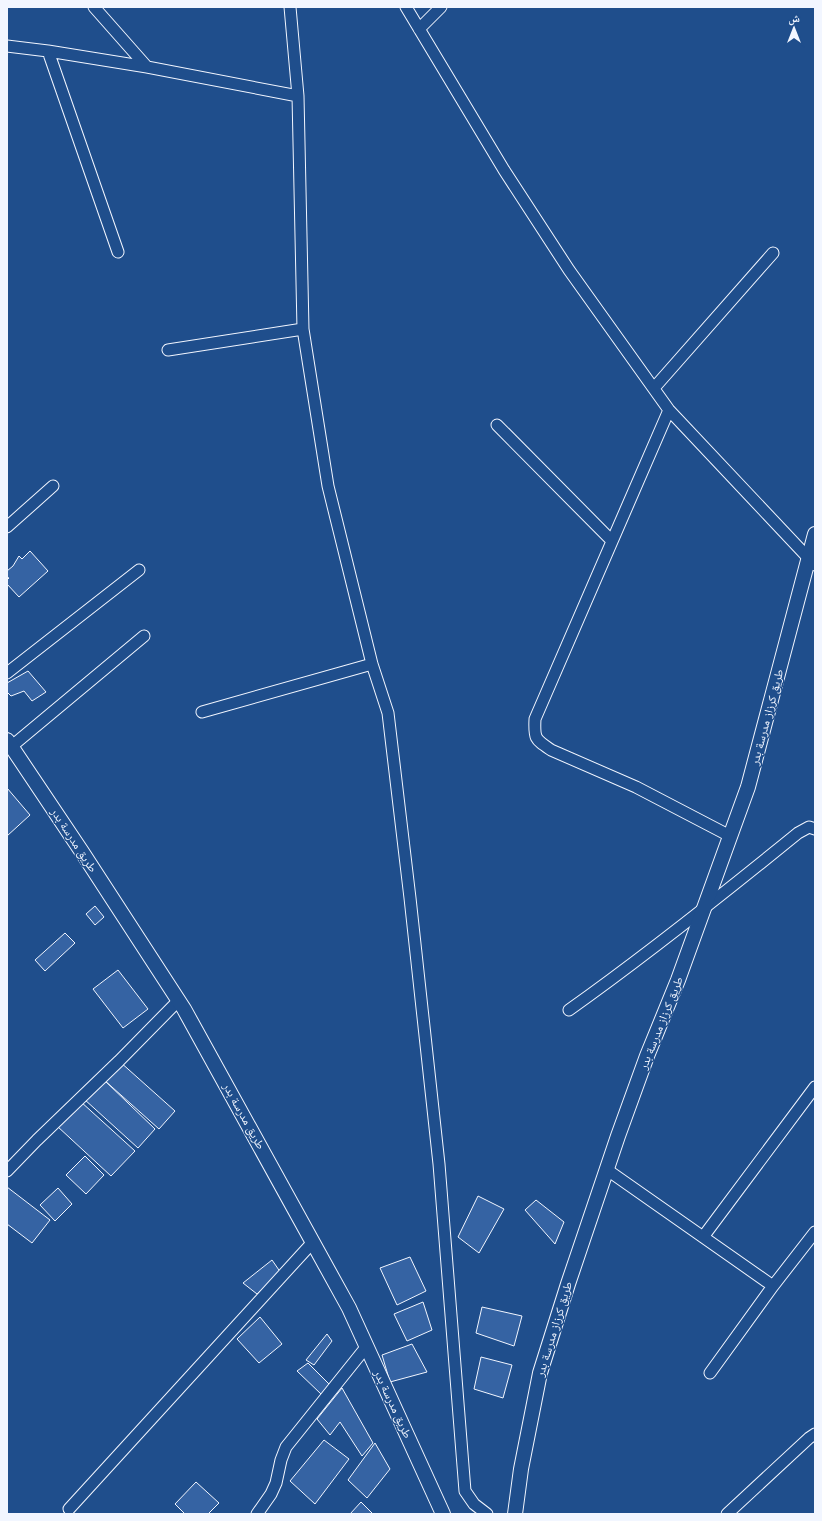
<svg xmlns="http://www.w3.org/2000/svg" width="822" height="1521" viewBox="0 0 822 1521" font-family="'PT Sans','Noto Naskh Arabic',sans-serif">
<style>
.building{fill:#3563a3;stroke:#f2f6ff}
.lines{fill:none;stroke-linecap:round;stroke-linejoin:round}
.minor-casing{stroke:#f2f6ff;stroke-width:13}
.tertiary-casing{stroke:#f2f6ff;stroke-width:16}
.minor{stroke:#1f4e8c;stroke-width:11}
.tertiary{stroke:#1f4e8c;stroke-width:14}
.labels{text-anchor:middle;stroke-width:3;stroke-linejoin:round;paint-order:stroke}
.street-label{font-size:12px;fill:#f2f6ff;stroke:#1f4e8c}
</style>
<rect width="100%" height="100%" fill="#1f4e8c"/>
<path class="building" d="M 30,551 L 48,571 L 19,597 L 7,584 L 7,580 L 9,578 L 7,577 L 7,571 L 13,566 L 19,556 L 22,559 Z
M 28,671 L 46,692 L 32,701 L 24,691 L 11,696 L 7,692 L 7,683 Z
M 7,788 L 30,815 L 7,836 Z
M 95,906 L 104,917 L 95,925 L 86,914 Z
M 65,933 L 75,943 L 45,971 L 35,960 Z
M 118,970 L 148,1009 L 123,1028 L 93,989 Z
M 119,1061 L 175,1111 L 159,1129 L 103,1079 Z
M 103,1079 L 155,1129 L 138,1148 L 84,1099 Z
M 80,1101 L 135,1151 L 111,1176 L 57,1126 Z
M 85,1156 L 104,1175 L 86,1194 L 66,1175 Z
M 7,1187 L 50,1220 L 32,1243 L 7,1224 Z
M 58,1188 L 72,1204 L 55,1221 L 40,1205 Z
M 478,1196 L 504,1209 L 479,1253 L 458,1237 Z
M 536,1200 L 564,1222 L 555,1244 L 525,1210 Z
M 410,1257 L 426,1291 L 397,1305 L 380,1268 Z
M 272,1260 L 281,1273 L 257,1294 L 243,1283 Z
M 423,1302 L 432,1330 L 407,1341 L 394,1314 Z
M 482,1307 L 522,1316 L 514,1346 L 476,1333 Z
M 260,1317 L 282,1344 L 259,1363 L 237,1339 Z
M 327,1334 L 332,1341 L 314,1365 L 306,1360 Z
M 412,1344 L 427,1372 L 390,1382 L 382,1355 Z
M 481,1357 L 512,1365 L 503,1398 L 474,1389 Z
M 308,1363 L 331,1386 L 321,1394 L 297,1371 Z
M 342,1388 L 373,1443 L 362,1456 L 340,1422 L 330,1435 L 317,1419 Z
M 324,1440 L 349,1459 L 315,1504 L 290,1481 Z
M 375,1443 L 390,1469 L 367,1498 L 348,1480 Z
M 196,1482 L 219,1503 L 208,1514 L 185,1514 L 175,1504 Z
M 361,1502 L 373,1514 L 350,1514 Z"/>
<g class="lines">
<g class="minor-casing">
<path id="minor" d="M 94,7 L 147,67 L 298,96
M 290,7 L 298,96 L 303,329 L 328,486 L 372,664 L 388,713 L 410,898 L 439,1164 L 465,1491 L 474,1504 L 487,1514
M 406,7 L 504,170 L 569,270 L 669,410 L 815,565
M 419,29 L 441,7
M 7,46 L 48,51 L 147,67
M 48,51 L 118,252
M 168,350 L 303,329
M 654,388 L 773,253
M 669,410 L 535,719 C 534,739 535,739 551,750 L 636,787 L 730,836
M 497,425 L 612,541
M 7,527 L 53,486
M 7,673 L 139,570
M 202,712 L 372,664
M 12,746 L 144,636
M 569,1010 C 648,954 723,894 798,833 L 809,827 L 815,829
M 606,1169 L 773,1286
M 7,1171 L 37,1140 L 119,1061 L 179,1000
M 703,1237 L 815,1087
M 710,1373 L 773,1286 L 815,1232
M 69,1509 L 313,1242
M 257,1514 L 271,1494 L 276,1483 L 281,1460 L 286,1447 L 367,1346
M 727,1514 L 809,1438 L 815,1434"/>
</g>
<g class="tertiary-casing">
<path id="tertiary" d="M 7,740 L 82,852 L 184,1009 L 349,1308 L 443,1514
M 515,1514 L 521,1469 L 540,1373 L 568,1284 L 618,1136 L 647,1056 L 678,980 L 748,787 L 815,534"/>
</g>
<use href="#minor" class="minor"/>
<use href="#tertiary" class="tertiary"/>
</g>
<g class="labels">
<g class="street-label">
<text transform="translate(767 717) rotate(-75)" y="4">طريق كرزاز مدرسة بدر</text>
<text transform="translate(74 840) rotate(57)" y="4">طريق مدرسة بدر</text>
<text transform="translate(661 1023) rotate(-68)" y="4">طريق كرزاز مدرسة بدر</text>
<text transform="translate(244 1116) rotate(61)" y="4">طريق مدرسة بدر</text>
<text transform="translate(554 1329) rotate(-73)" y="4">طريق كرزاز مدرسة بدر</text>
<text transform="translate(393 1404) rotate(65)" y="4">طريق مدرسة بدر</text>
</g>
</g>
<rect width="822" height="1521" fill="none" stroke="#f2f6ff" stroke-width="16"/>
<g transform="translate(794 28)" stroke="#1f4e8c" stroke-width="3" paint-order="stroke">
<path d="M0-3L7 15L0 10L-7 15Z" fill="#f2f6ff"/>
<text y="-6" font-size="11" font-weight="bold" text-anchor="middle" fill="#f2f6ff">ش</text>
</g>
</svg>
